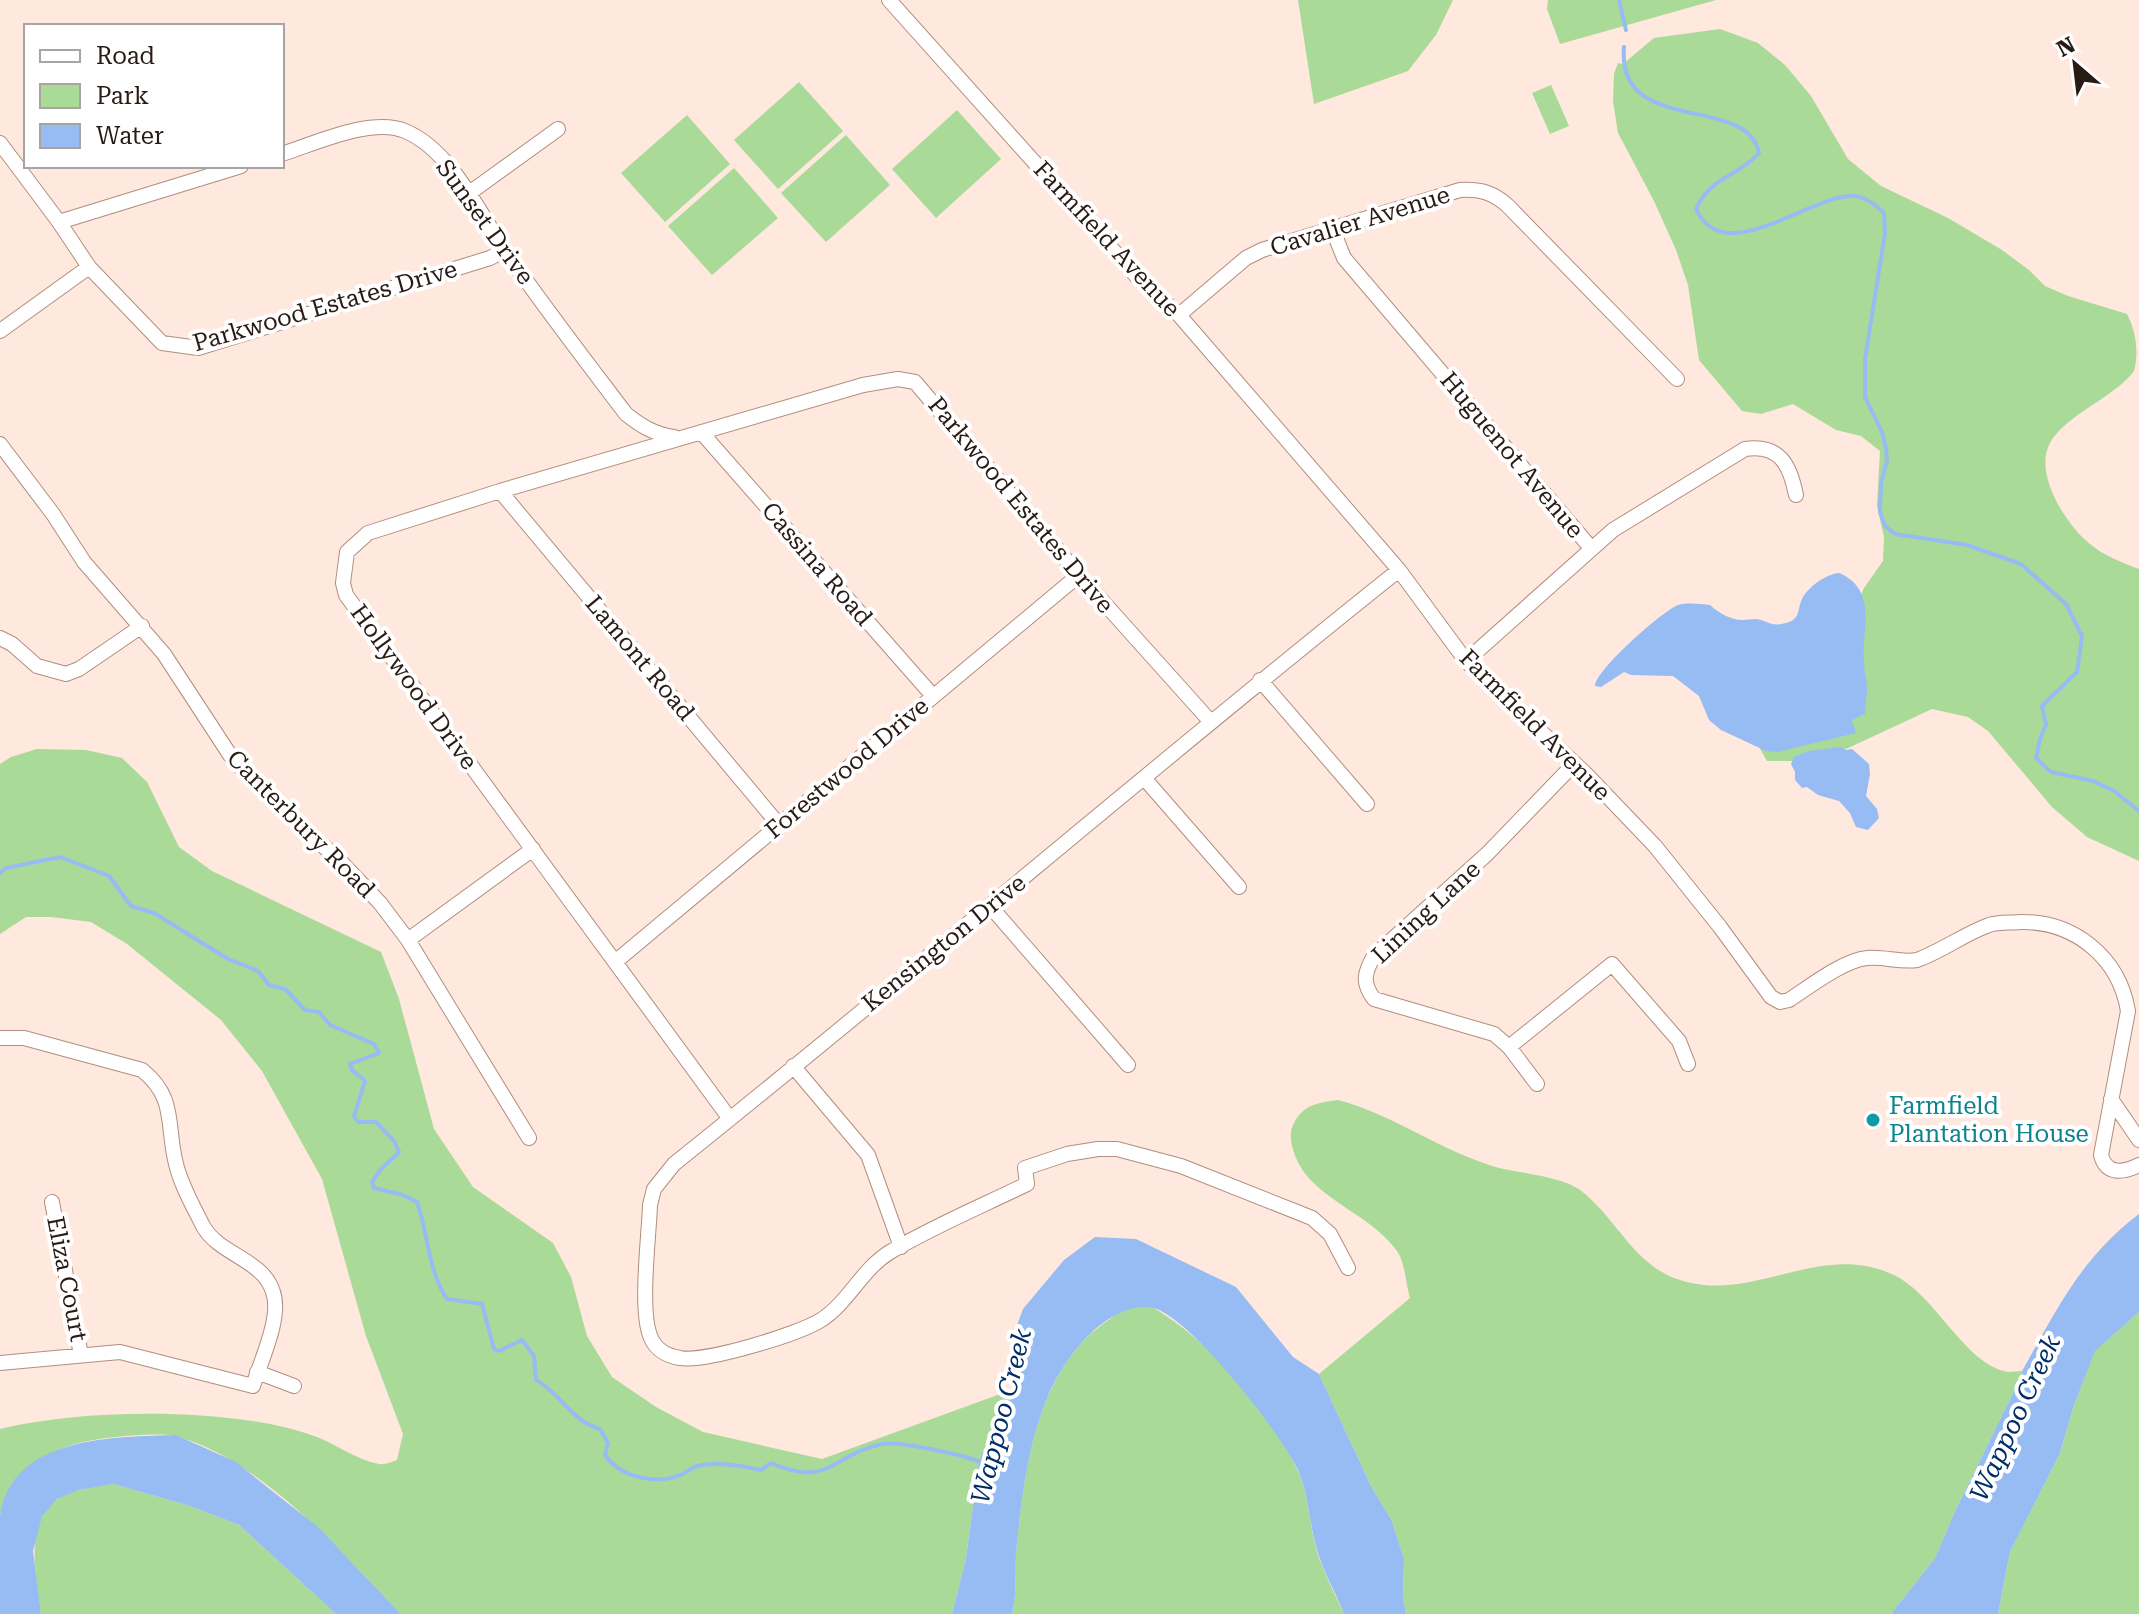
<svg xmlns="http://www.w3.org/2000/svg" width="2139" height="1614" viewBox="0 0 2139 1614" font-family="'Roboto Serif',serif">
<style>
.green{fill:#a9da98}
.water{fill:#97bcf3}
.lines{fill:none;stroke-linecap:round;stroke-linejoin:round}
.stream{stroke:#97bcf3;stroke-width:4}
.minor-casing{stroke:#b18e7e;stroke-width:16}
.minor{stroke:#fff;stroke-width:14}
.culture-dot{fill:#0f9aa8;stroke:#fff;stroke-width:3}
.labels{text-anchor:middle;stroke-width:8;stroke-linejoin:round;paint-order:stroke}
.street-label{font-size:24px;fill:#281b15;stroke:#fff}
.culture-label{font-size:24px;fill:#0d838f;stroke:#fff;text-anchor:start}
.water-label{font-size:26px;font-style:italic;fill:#002d67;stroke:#fff}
</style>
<rect width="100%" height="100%" fill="#ffe8dd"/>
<path class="green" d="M 1298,0 L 1453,0 L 1436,35 L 1408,71 L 1314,104 Z
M 1548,0 L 1716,0 L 1560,44 L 1547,9 Z
M 1720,29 L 1758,43 L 1785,65 L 1811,96 L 1848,159 L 1881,186 L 1948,218 L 2002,250 L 2029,270 L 2045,286 L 2068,296 L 2127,314 C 2136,331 2139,353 2134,371 C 2114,398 2066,414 2050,443 C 2033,473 2066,525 2090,544 C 2104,556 2123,563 2139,569 L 2139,861 L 2087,837 L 2052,807 L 1988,731 L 1968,717 L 1932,709 L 1846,749 L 1804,761 L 1767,761 L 1750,731 L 1849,623 L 1864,588 L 1883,561 L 1884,537 L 1877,506 L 1880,451 L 1861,436 L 1836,430 L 1793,404 L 1761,414 L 1742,411 L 1699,360 L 1688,285 L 1676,250 L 1654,201 L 1618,133 L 1613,101 L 1614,74 L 1618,63 L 1623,64 L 1654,38 Z
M 799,82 L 843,131 L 778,189 L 734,140 Z
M 1551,85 L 1569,126 L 1550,134 L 1532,93 Z
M 957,110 L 1001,159 L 936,218 L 892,169 Z
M 687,115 L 730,164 L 665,222 L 621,173 Z
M 846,135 L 890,185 L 826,242 L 781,193 Z
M 734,168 L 778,218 L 712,275 L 668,226 Z
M 37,749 L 86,750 L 122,758 L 147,782 L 179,847 L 212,871 L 381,952 L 399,999 L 434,1129 L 473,1187 L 553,1243 L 571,1277 L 587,1336 L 612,1377 L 656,1407 L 703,1432 L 822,1459 L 1014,1389 L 997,1419 L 979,1461 L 966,1558 L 952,1614 L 401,1614 C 341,1552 264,1462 179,1437 C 163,1431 107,1437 88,1441 C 45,1449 15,1473 0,1514 L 0,1429 C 80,1410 195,1409 275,1425 C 289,1428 304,1432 317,1437 C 337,1445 357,1460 379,1464 C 385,1465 391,1462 397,1460 L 403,1434 L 366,1336 L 322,1179 L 262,1071 L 221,1020 L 127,944 L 91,922 L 51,917 L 26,917 L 0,934 L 0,764 L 11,757 Z
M 1338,1100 C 1395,1115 1442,1152 1499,1168 C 1521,1173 1563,1177 1580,1190 C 1616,1217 1633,1264 1677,1279 C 1755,1306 1819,1238 1896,1276 C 1936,1297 1964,1361 2004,1371 C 2009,1373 2016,1371 2022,1371 L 2020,1379 L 1956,1509 L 1935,1558 L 1891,1614 L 1406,1614 L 1403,1598 L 1404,1559 L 1392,1521 L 1371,1486 L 1319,1374 L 1410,1298 C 1406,1285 1405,1262 1397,1251 C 1374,1219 1332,1205 1307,1176 C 1297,1164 1286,1140 1293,1125 C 1303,1104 1317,1103 1338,1100 Z
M 1152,1307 C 1207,1338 1270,1411 1297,1469 C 1310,1496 1309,1530 1319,1558 C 1326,1577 1336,1596 1344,1614 L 1012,1614 C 1017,1594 1015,1573 1016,1553 C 1024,1474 1035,1370 1107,1321 C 1113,1317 1120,1310 1127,1308 C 1134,1306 1144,1307 1152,1307 Z
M 2139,1312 L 2139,1614 L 1998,1614 L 2010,1552 L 2060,1453 L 2073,1408 L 2095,1350 Z
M 113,1484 L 190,1506 L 239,1525 L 336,1614 L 41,1614 C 37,1580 22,1520 59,1498 C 75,1488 95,1487 113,1484 Z"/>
<path class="water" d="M 1839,573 C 1879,590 1861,631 1864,663 C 1864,672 1867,680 1867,689 C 1867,697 1865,705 1865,714 L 1852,720 L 1856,733 L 1777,752 L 1766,751 L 1721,730 L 1709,720 L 1699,696 L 1673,676 L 1631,675 L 1624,672 L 1601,687 L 1595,686 C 1595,671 1662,611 1678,605 C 1687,602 1700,604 1710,605 C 1719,613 1730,620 1743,620 C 1745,620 1754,619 1756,619 C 1765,620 1771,626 1781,624 C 1803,621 1796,609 1803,597 C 1810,586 1826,574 1839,573 Z
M 1840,747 L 1846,750 L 1852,749 L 1869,764 L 1870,774 L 1866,796 L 1877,809 L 1879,818 L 1868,830 L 1856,827 L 1850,813 L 1839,801 L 1818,795 L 1807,787 L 1802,788 L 1795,780 L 1795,772 L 1791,764 L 1794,757 L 1809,751 Z
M 2139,1214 L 2139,1312 L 2095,1351 L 2073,1408 L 2060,1453 L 2010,1552 L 1998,1614 L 1891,1614 L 1935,1558 L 1956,1509 L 2020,1379 L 2022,1371 C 2057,1309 2081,1258 2139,1214 Z
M 1095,1237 L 1136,1239 L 1236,1287 L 1293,1357 L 1319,1374 L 1371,1486 L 1392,1521 L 1404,1559 L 1403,1598 L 1406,1614 L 1344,1614 C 1337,1595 1326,1577 1320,1559 C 1309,1530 1310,1498 1298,1470 C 1282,1435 1186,1310 1149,1307 C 1105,1304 1065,1357 1049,1394 C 1028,1442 1021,1501 1016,1554 C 1015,1574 1017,1595 1012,1614 L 952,1614 L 966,1558 L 979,1461 L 997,1419 L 1014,1389 L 1012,1339 L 1023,1309 L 1064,1260 Z
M 176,1435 L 236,1462 L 276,1494 L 318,1527 L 401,1614 L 336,1614 L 239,1525 L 190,1506 L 113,1484 L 78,1490 L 57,1499 L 42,1516 L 33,1551 L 41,1614 L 0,1614 C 0,1585 0,1541 0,1515 C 13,1435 116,1437 176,1435 Z"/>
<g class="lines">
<path class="stream" d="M 1619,0 L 1626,30
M 1624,47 C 1616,137 1747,93 1759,153 C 1737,178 1711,176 1696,209 C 1723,270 1808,196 1852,196 C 1865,196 1876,205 1884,213 L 1885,233 L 1865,359 L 1865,397 L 1882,432 L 1886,448 L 1887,461 L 1881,483 L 1880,512 L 1885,526 L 1895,534 L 1967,545 L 2021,564 L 2066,604 L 2082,636 L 2077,672 L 2042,706 L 2046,725 L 2040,739 L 2036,758 L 2051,772 L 2093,781 L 2114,791 L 2139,811
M 0,873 L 6,868 L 60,857 L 109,876 L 131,906 L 154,913 L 228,959 L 258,971 L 269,985 L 285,989 L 305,1010 L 319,1012 L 330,1025 L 374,1044 L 379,1053 L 350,1064 L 352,1070 L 365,1081 L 354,1116 L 358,1122 L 376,1122 L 394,1141 L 399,1152 L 381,1169 L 372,1182 L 374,1188 L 403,1195 L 417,1202 C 428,1233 428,1271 447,1299 L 482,1304 L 494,1349 L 499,1351 L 522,1340 L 534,1356 L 536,1380 C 561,1393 572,1422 600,1429 L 608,1443 L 605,1455 C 620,1477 655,1485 680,1475 C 686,1473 691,1468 697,1466 C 717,1461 741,1466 761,1470 L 771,1463 C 830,1489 832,1454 882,1444 C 900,1441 964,1455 980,1462"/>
<g class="minor-casing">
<path id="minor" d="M 889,0 L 1138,278 L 1179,315 L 1399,570 L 1466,661 L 1587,775 L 1655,846 L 1720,927 L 1771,997 L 1780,1002 L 1789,1000 C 1809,987 1844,960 1867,958 C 1884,956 1900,963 1917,960 C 1942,951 1964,934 1989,925 C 1998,922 2010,923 2020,922 C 2074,921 2119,957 2128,1011 L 2101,1155 C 2106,1175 2123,1173 2139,1165
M 0,143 L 59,222 L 89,267 L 162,343 L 198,348 L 490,258 L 505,250
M 282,154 C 316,143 372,117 405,131 C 451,150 479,213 506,252 C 544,307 585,360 626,414 C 641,426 654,434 674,437
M 468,194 L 558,129
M 59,222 L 241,166
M 1332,228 L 1344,258 L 1591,548
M 1179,315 L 1246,258 L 1262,250 L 1460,190 C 1480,189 1492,192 1507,205 L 1677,379
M 0,331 L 89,267
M 701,432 L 933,696
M 0,444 L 53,514 L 84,562 L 164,654 L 230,755 L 254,782 L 344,865 L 380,903 L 408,940 L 529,1138
M 500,491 L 779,825
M 0,638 L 12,644 L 37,666 L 66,674 L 79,669 L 142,626
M 1466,661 L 1613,530 L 1745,449 C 1780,444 1790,465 1796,495
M 1260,680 L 1367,804
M 1144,778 L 1239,887
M 990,906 L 1128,1065
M 408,940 L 533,849
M 615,962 L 1079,575
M 0,1038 L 24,1038 L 142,1070 C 177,1098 166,1125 176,1164 C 181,1185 193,1206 203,1226 C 219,1255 263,1259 273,1292 C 282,1317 261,1360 253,1386 L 120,1352 L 0,1363
M 1509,1047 L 1612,964 L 1679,1041 L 1688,1064
M 793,1066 L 868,1155 L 901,1247
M 1537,1084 L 1509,1047 L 1494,1034 L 1374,999 C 1362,983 1364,973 1374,956 L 1487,854 L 1574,764
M 2111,1099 L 2139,1140
M 730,1119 L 346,595 L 343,583 L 347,552 L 368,533 L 500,491 L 863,385 L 898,379 L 915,382 L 1079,575 L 1210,721
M 52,1202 L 81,1355
M 1348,1268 L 1330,1234 L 1312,1218 L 1181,1166 L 1117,1149 L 1098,1149 L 1067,1154 L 1025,1168 L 1027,1184 C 982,1206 934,1226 890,1252 C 862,1269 848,1303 821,1320 C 799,1334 704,1363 680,1358 C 668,1356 656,1350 651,1338 C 639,1312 649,1237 650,1205 L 654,1189 L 674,1164 C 918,969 1154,765 1399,570
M 257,1372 L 294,1386"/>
</g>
<use href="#minor" class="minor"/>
</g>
<circle class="culture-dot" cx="1873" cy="1120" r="8"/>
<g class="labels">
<g class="street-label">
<text transform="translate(1360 221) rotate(-17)" y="8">Cavalier Avenue</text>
<text transform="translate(485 222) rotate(54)" y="8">Sunset Drive</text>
<text transform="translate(1107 239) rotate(47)" y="8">Farmfield Avenue</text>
<text transform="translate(325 306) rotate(-16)" y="8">Parkwood Estates Drive</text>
<text transform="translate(1512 455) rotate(50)" y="8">Huguenot Avenue</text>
<text transform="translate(1021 505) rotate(50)" y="8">Parkwood Estates Drive</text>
<text transform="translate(817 564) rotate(49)" y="8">Cassina Road</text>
<text transform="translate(640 658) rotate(50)" y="8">Lamont Road</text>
<text transform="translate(414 687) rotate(54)" y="8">Hollywood Drive</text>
<text transform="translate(1535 725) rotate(45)" y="8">Farmfield Avenue</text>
<text transform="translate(847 768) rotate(-40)" y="8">Forestwood Drive</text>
<text transform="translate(301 824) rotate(45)" y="8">Canterbury Road</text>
<text transform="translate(1426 912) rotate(-43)" y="8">Lining Lane</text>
<text transform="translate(944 943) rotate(-39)" y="8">Kensington Drive</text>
<text transform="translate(67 1279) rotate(79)" y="8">Eliza Court</text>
</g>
<g class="culture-label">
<text x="1889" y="1114">Farmfield<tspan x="1889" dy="28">Plantation House</tspan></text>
</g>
<g class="water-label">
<text transform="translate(1001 1416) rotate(-76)" y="9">Wappoo Creek</text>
<text transform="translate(2015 1418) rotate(-65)" y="9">Wappoo Creek</text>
</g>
</g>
<rect x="24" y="24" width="260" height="144" fill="#ffffff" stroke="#a9a4a1" stroke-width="2"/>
<rect x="40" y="50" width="40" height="12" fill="#ffffff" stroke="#a9a4a1" stroke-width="2"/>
<text x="96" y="64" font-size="24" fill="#281b15">Road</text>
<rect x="40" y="84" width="40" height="24" fill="#a9da98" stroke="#a9a4a1" stroke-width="2"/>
<text x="96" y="104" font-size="24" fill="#281b15">Park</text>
<rect x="40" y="124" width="40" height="24" fill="#97bcf3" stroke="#a9a4a1" stroke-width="2"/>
<text x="96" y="144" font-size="24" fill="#281b15">Water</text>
<g transform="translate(2075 64) rotate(332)" stroke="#ffffff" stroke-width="6" paint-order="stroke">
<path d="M0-6L14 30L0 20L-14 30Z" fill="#281b15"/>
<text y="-12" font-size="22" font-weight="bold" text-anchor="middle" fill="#281b15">N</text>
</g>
</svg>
